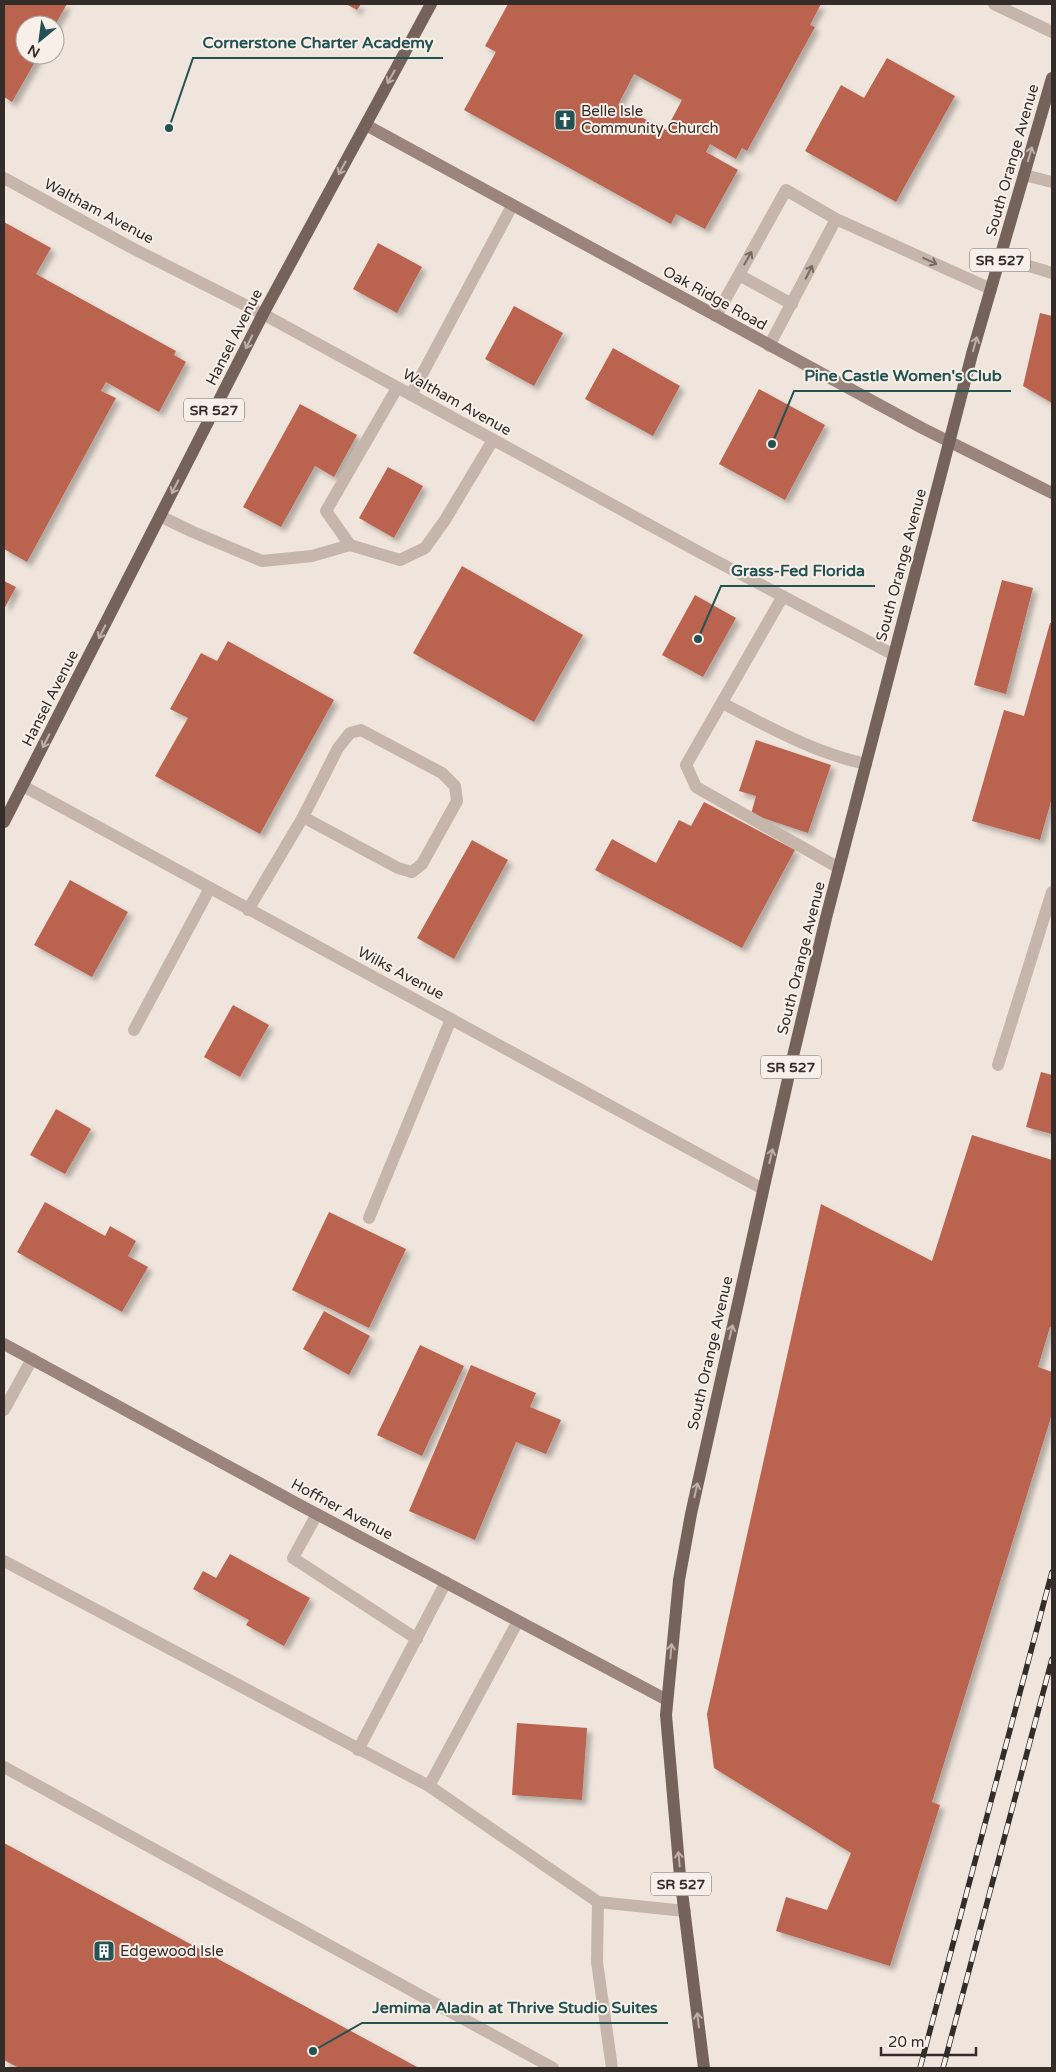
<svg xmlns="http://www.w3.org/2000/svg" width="1056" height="2072" viewBox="0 0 1056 2072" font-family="'Varela Round',sans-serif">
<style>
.building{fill:#ba6350;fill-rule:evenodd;filter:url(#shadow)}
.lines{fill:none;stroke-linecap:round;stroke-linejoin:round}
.service{stroke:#c6b5aa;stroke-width:12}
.minor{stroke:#c6b5aa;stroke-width:12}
.secondary{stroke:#9a847b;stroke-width:12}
.primary{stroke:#75625b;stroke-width:12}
.rail-casing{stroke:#342c28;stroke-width:5.5}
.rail{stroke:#f8f0e8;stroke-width:4;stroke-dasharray:11;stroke-linecap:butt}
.oneway{stroke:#bdb0a9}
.oneway2{stroke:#766a62}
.labels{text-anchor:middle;stroke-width:4;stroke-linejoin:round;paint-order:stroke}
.shield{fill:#f8f0e8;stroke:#6f6762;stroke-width:1}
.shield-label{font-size:14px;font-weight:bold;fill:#342c28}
.poi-label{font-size:15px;fill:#342c28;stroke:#f8f0e8;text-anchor:start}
.street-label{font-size:15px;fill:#342c28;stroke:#f8f0e8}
.leader{fill:none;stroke:#225252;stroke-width:2}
.callout-dot{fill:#225252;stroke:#f8f0e8;stroke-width:2}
.callout-label{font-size:16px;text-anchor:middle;font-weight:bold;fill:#225252;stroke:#f8f0e8;stroke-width:4;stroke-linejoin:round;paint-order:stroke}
</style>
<defs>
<filter id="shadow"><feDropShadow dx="4.5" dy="4.5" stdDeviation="2.5" flood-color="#0004"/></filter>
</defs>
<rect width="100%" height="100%" fill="#efe5dc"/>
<path class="building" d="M 4,4 L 67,4 L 55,25 L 25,25 L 25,55 L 39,55 L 12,102 L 4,97 Z
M 346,4 L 361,4 L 357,10 Z
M 508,4 L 821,4 L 810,25 L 815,27 L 747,151 L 742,148 L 736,159 L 710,144 L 706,152 L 738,170 L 705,229 L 676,214 L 671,224 L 464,110 L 496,52 L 485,46 ZM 634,74 L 682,100 L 666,130 L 618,105 Z
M 887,58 L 955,96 L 896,202 L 805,151 L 841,85 L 864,98 Z
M 4,222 L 51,248 L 36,274 L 176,351 L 174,355 L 186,362 L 159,412 L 106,382 L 101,391 L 116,398 L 27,562 L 4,549 Z
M 378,243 L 422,267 L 397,313 L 353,289 Z
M 514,306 L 563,333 L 534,386 L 485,359 Z
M 1040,313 L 1052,316 L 1052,403 L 1023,386 Z
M 613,348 L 680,386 L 653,436 L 585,399 Z
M 759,389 L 825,425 L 785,500 L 719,464 Z
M 300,404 L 357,435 L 334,477 L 315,466 L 281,527 L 243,507 Z
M 388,467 L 423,486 L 394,538 L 359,518 Z
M 462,566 L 583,635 L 534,722 L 413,653 Z
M 1002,580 L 1033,588 L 1006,694 L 974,685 Z
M 4,581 L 16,587 L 4,609 Z
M 695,595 L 736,618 L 703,677 L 662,655 Z
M 1050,623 L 1052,624 L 1052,798 L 1040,840 L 972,821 L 1004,710 L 1024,716 Z
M 228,641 L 334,700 L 260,834 L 155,776 L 188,718 L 170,709 L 201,653 L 217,661 Z
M 756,740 L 831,765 L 808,833 L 751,814 L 756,796 L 739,791 Z
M 704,802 L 795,850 L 742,948 L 595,870 L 612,839 L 656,863 L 679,820 L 691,826 Z
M 472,840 L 508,860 L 454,959 L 417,938 Z
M 70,880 L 128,912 L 92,977 L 34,945 Z
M 233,1005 L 269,1025 L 240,1077 L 204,1057 Z
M 1041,1072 L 1052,1075 L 1052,1134 L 1026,1127 Z
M 56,1109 L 91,1129 L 65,1174 L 30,1155 Z
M 972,1135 L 1052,1160 L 1052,1328 L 1050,1327 L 1038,1367 L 1052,1372 L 1052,1414 L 932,1802 L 940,1805 L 890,1966 L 776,1931 L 786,1897 L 827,1910 L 851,1853 L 714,1768 L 707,1714 L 821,1204 L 932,1261 Z
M 45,1202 L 105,1236 L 110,1226 L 136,1241 L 128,1256 L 148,1267 L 122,1312 L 17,1252 Z
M 329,1212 L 406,1249 L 369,1328 L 292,1290 Z
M 324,1311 L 370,1336 L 349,1375 L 303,1349 Z
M 420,1345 L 464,1366 L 422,1456 L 377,1435 Z
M 471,1365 L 536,1393 L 530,1407 L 561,1420 L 546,1454 L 516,1442 L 475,1540 L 409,1511 Z
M 230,1554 L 310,1598 L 284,1646 L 246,1625 L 249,1620 L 193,1589 L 203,1571 L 216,1578 Z
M 517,1723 L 587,1728 L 582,1800 L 512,1795 Z
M 4,1843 L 419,2068 L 19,2068 L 4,2060 Z"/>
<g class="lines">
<path class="service" d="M 1024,175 L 1052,182
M 1000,257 L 1052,273
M 739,275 L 792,304
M 716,316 L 786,190 L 836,219
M 769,346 L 836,219 L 991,289
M 397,388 L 326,511 L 350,545 L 400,560 L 425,548 L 445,520 L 493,440
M 411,395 L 512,206
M 160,516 L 193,532 L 262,561 L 312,556 L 350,545
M 783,596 L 686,765 L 696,787 L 839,868
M 722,703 C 769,727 814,753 866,764
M 248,910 L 303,817 L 338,748 L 350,733 L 361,730 L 442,773 L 455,786 L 457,801 L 422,864 L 412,872 L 398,868 L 303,817
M 134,1030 L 210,888
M 998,1065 L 1052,892
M 369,1218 L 451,1019
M 4,1410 L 32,1359
M 317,1514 L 293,1558 L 417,1639
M 4,1561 L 429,1786 L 598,1902 L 685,1911
M 358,1750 L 446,1582
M 4,1767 L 553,2068
M 429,1786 L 518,1621
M 598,1902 L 597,1962 L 612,2068"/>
<path class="minor" d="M 994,4 L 1052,32
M 4,178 L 132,248 L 263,314 L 699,552 L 894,655
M 23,786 L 763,1189"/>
<path class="secondary" d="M 366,125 L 922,428 L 1052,493
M 4,1344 L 296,1503 L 667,1700"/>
<path class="primary" d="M 4,822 L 263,314 L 431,4
M 704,2068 L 680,1876 L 666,1715 L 679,1580 L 691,1514 L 794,1052 L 826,918 L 972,354 L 1052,78"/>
<g class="rail-casing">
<path id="rail" d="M 920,2068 L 1052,1572
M 943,2068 L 1052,1659"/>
</g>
<use href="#rail" class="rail"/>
</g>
<defs><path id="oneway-shaft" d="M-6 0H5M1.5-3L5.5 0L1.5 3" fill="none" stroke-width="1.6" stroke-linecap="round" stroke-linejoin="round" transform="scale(1.25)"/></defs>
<g class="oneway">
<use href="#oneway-shaft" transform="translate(391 77) rotate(119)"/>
<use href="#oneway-shaft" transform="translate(1030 154) rotate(-74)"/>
<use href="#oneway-shaft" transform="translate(342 168) rotate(119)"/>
<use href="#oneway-shaft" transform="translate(249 342) rotate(117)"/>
<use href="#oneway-shaft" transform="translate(975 344) rotate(-74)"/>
<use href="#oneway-shaft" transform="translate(175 487) rotate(117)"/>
<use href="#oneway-shaft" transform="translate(102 632) rotate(117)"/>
<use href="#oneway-shaft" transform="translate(46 741) rotate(117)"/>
<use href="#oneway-shaft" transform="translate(771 1156) rotate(-77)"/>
<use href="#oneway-shaft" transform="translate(731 1332) rotate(-77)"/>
<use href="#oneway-shaft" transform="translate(696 1490) rotate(-77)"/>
<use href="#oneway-shaft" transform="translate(671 1651) rotate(-85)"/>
<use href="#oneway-shaft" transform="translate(679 1859) rotate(-95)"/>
<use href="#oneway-shaft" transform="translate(698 2020) rotate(-97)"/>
</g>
<g class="oneway2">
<use href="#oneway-shaft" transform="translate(748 258) rotate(-61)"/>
<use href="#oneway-shaft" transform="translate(930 261) rotate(25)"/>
<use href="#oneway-shaft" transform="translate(809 272) rotate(-63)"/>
</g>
<defs>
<g id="church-square" transform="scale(1.125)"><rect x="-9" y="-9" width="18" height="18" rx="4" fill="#225252" stroke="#f8f0e8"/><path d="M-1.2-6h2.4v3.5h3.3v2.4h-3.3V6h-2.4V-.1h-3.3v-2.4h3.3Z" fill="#fff"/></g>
<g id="building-square" transform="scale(1.125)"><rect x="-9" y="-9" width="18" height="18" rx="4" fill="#225252" stroke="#f8f0e8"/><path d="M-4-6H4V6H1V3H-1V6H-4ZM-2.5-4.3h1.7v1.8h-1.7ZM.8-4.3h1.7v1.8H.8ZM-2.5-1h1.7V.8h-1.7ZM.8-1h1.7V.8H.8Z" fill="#fff"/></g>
</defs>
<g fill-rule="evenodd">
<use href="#church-square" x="565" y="120"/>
<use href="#building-square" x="104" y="1951"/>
</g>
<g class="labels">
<g class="shield">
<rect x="970" y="248.5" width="60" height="23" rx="4"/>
<rect x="184" y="398.5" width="60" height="23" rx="4"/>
<rect x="761" y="1055.5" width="60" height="23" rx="4"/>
<rect x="651" y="1872.5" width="60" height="23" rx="4"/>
</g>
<g class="shield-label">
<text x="1000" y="265">SR 527</text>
<text x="214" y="415">SR 527</text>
<text x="791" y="1072">SR 527</text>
<text x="681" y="1889">SR 527</text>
</g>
<g class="poi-label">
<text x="581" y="116">Belle Isle<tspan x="581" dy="17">Community Church</tspan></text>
<text x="120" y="1956">Edgewood Isle</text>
</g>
<g class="street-label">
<text transform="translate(1012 160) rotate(-74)" y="5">South Orange Avenue</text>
<text transform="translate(99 211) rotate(28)" y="5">Waltham Avenue</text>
<text transform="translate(715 298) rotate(29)" y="5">Oak Ridge Road</text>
<text transform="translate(234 337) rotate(-63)" y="5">Hansel Avenue</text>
<text transform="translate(457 402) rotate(29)" y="5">Waltham Avenue</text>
<text transform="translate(901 565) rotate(-75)" y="5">South Orange Avenue</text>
<text transform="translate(50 698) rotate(-63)" y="5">Hansel Avenue</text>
<text transform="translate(801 958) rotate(-76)" y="5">South Orange Avenue</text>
<text transform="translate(401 973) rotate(28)" y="5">Wilks Avenue</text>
<text transform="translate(710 1353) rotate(-77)" y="5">South Orange Avenue</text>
<text transform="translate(342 1509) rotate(28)" y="5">Hoffner Avenue</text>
</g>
</g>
<path class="leader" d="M169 128L193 58H443M772 444L794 391H1011M698 639L721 586H875M313 2051L362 2023H668"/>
<g class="callout-dot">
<circle cx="169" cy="128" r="5"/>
<circle cx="772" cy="444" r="5"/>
<circle cx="698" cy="639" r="5"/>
<circle cx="313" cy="2051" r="5"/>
</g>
<g class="callout-label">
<text x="318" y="48">Cornerstone Charter Academy</text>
<text x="903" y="381">Pine Castle Women's Club</text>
<text x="798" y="576">Grass-Fed Florida</text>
<text x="515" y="2013">Jemima Aladin at Thrive Studio Suites</text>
</g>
<rect width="1056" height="2072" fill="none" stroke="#342c28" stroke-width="10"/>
<g transform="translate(40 40) rotate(209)"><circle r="24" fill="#f8f0e8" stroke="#aaa29b"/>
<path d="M0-4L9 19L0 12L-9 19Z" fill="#225252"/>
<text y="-8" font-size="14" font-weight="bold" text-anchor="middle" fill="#342c28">N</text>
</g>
<path d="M881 2047v8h95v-8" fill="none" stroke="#342c28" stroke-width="2.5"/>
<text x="888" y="2047" font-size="15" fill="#342c28" stroke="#f8f0e8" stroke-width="4" paint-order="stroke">20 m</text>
</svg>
